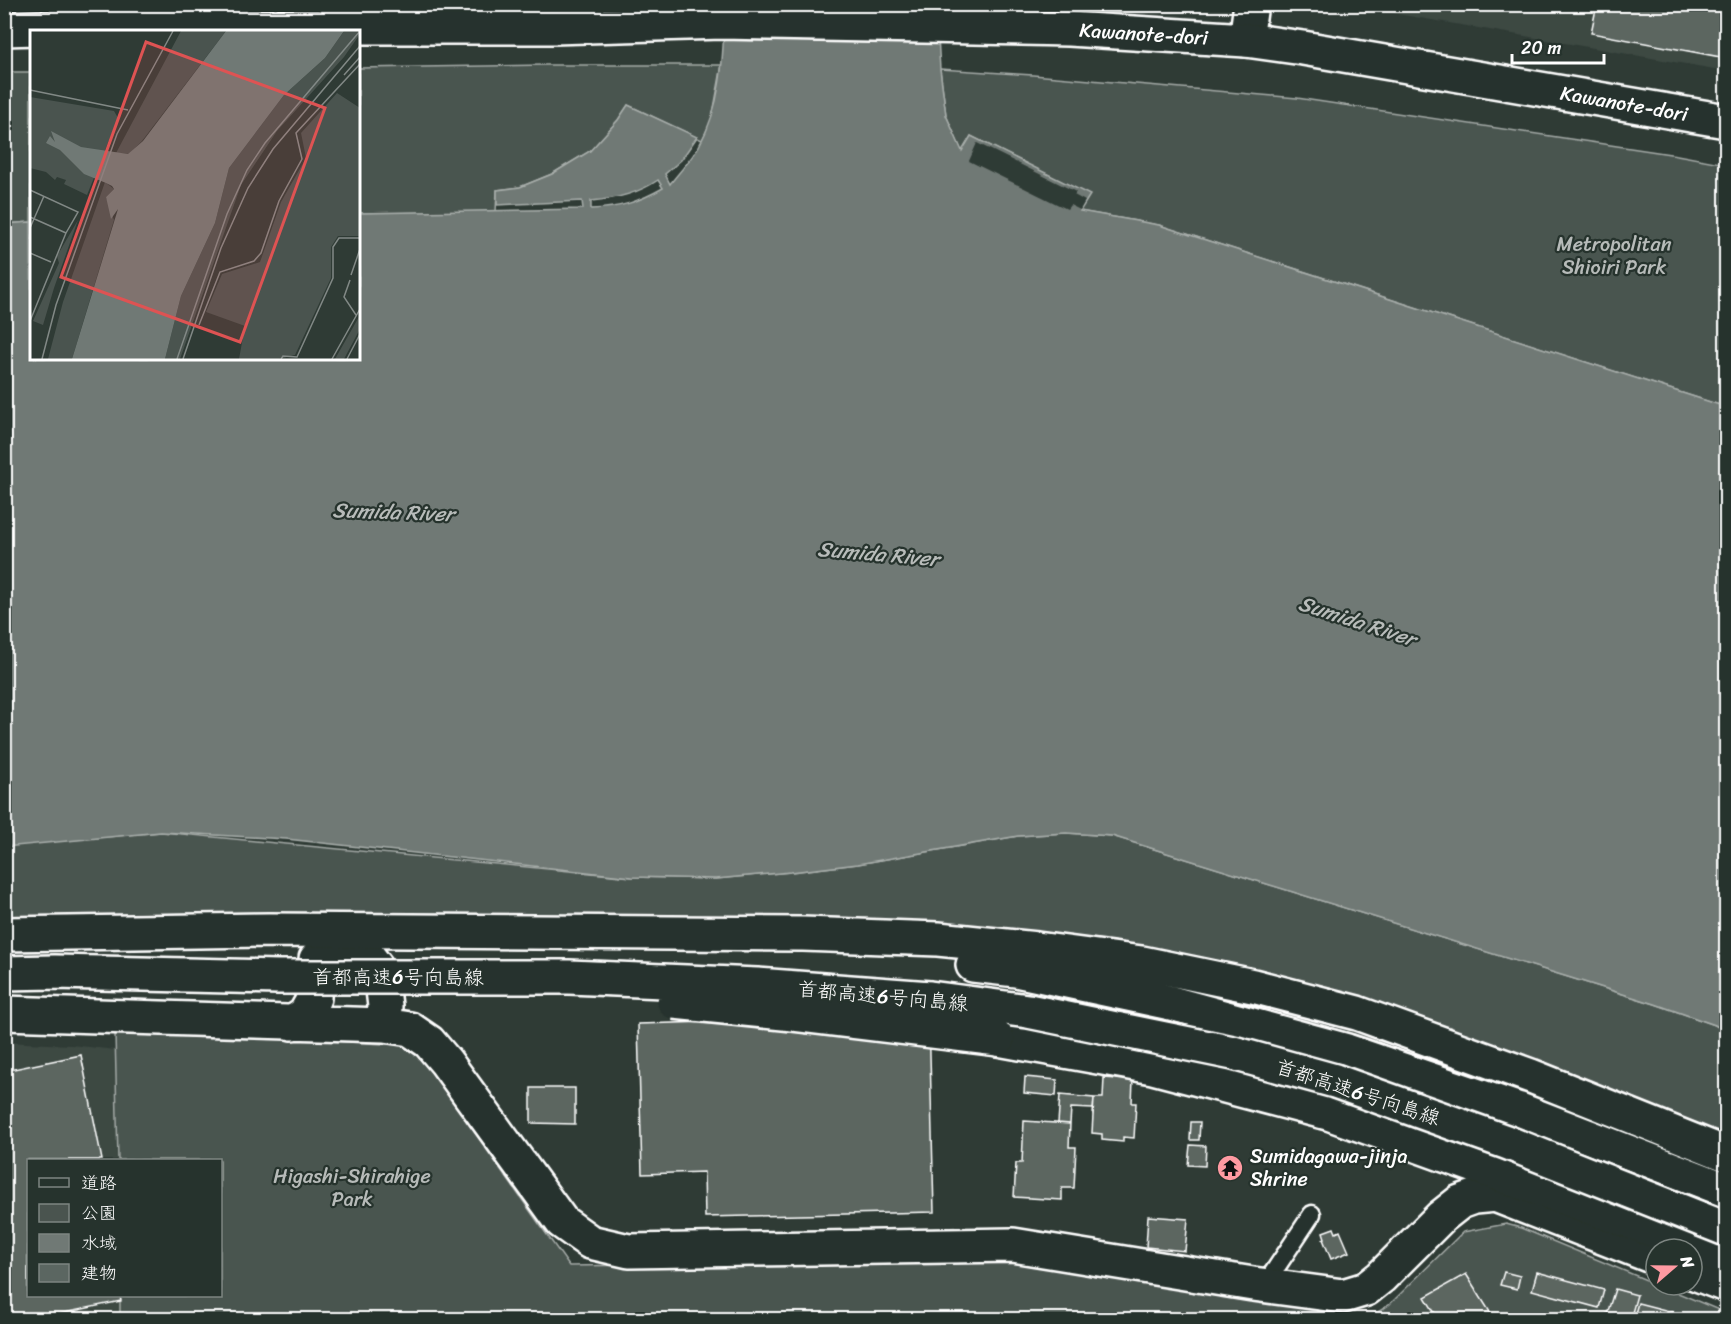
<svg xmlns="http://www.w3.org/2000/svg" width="1731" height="1324" viewBox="0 0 1731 1324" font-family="Sriracha,'Klee One',sans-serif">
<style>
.built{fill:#3c4842}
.green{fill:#4a544f;stroke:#a4aaa7;stroke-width:1.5}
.water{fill:#707975;stroke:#a9afac;stroke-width:1.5;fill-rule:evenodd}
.pier{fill:#2f3b35}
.building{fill:#5b6661;stroke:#fff;stroke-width:1.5}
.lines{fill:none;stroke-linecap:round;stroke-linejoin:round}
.lane-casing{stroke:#fff;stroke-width:21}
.street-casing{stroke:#fff;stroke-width:38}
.secondary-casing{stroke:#fff;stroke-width:38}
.primary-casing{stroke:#fff;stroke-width:38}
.highway-casing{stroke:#fff;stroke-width:38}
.lane{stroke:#26332d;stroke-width:16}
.street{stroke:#26332d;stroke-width:33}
.secondary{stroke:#26332d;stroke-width:33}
.primary{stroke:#26332d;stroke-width:33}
.highway{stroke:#26332d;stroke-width:33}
.highway-bridge-casing{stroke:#fff;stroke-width:38;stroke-linecap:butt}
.highway-bridge{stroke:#26332d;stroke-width:33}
.labels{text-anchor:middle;stroke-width:4.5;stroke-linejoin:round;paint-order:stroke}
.street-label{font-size:20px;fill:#fff;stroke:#26332d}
.park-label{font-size:20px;fill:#b7bbb9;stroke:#26332d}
.poi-label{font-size:20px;fill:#fff;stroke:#26332d;text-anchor:start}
.water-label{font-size:21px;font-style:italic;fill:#b8bcba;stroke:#26332d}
.inset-road{fill:none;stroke:#828986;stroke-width:1.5}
.view{fill:#de5353;fill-opacity:0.15;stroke:#de5353;stroke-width:3}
.inset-edge{fill:none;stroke:#fff;stroke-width:3}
</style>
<rect width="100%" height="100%" fill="#2f3b35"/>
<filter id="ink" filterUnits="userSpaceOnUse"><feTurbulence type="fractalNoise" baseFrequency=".0167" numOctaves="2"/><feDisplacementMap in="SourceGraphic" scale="12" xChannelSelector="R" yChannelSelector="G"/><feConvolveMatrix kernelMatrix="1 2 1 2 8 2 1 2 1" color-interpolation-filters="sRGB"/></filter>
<g filter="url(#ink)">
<path class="built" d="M 1343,5 L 1726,5 L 1726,71 L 1345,5 Z
M 5,1042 L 71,1045 L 116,1050 L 118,1160 L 28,1160 L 28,1296 L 120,1296 L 120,1319 L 5,1320 Z"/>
<path class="green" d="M 546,65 L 722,65 L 712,119 L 702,140 L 628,105 L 618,120 L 590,151 L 552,174 L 520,187 L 497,190 L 496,212 L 359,213 L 358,68 Z
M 940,69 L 1033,75 L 1297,98 L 1677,155 L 1726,164 L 1726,407 L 1159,225 L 1079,211 L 1089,195 L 971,136 L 962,152 L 946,115 Z
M 5,72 L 31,72 L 31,222 L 5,224 Z
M 161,832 L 632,877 L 716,879 L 791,872 L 858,864 L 1018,836 L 1066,833 L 1112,836 L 1655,1004 L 1715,1025 L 1726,1032 L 1726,1171 L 1464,1066 L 1182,984 L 1031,956 L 527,946 L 222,946 L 5,951 L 5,846 Z
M 115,1033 L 261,1037 L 401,1045 L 419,1054 L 569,1266 L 1010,1260 L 1361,1318 L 1378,1312 L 1389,1305 L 1463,1232 L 1506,1224 L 1521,1228 L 1656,1284 L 1656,1285 L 1659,1285 L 1726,1313 L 1726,1320 L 111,1320 L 120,1318 L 120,1296 L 220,1296 L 220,1160 L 118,1160 Z"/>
<path class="water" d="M 725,5 L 936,5 L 940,69 L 946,115 L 962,151 L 971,136 L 1090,195 L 1080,211 L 1159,225 L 1726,407 L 1726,1032 L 1715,1025 L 1655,1004 L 1112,836 L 1066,833 L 1018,836 L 858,864 L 791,872 L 716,879 L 632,877 L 286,839 L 161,832 L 5,847 L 5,224 L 31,222 L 32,358 L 358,358 L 359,213 L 583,209 L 582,201 L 497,205 L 497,190 L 520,187 L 552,174 L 590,151 L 618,120 L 628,105 L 697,137 L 681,160 L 665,174 L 670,184 C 679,172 691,160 699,146 C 723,103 723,53 725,5 ZM 658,180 L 663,188 C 638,202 620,208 591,209 L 591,201 C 616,199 638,194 658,180 Z"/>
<path class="pier" d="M 977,143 L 1076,192 L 1074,195 L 1085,201 L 1080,210 L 1070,205 L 1067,209 L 969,161 Z"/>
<path class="building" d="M 1597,4 L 1726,4 L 1726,58 L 1591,33 Z
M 929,1016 L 934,1212 L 705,1217 L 704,1172 L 642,1174 L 638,1024 Z
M 81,1055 L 102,1160 L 28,1160 L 28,1296 L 120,1296 L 121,1301 L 31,1320 L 4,1320 L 4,1071 Z
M 1025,1077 L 1057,1080 L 1056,1096 L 1024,1093 Z
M 1104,1078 L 1133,1080 L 1132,1103 L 1136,1103 L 1134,1138 L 1123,1137 L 1123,1142 L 1102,1140 L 1102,1134 L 1092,1133 L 1094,1098 L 1103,1098 Z
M 531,1088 L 575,1088 L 575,1124 L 531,1123 Z
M 1060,1095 L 1094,1098 L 1093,1109 L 1071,1108 L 1070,1124 L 1058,1123 Z
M 1024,1121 L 1070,1124 L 1069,1147 L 1076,1147 L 1074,1188 L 1062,1188 L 1062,1200 L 1014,1197 L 1016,1163 L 1022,1163 Z
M 1191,1122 L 1200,1122 L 1199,1140 L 1190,1140 Z
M 1190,1145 L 1206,1146 L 1205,1166 L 1188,1165 Z
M 1148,1216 L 1188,1219 L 1185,1251 L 1146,1247 Z
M 1334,1228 L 1336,1233 L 1340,1231 L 1349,1252 L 1331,1259 L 1323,1239 L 1325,1238 L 1323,1232 Z
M 1504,1272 L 1520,1276 L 1517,1289 L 1500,1285 Z
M 1537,1272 L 1604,1290 L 1599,1308 L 1532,1290 Z
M 1466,1274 L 1495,1320 L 1439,1320 L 1425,1297 Z
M 1615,1289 L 1637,1295 L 1630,1320 L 1614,1320 L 1606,1317 Z
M 1638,1303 L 1673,1312 L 1670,1320 L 1633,1320 Z
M 1413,1314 L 1417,1320 L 1404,1320 Z"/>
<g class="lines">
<g class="lane-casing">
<path id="lane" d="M 1264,1286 L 1312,1214"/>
</g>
<g class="street-casing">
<path id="street" d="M 4,1013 L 384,1025 L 410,1029 L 429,1042 L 446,1062 L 562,1222 L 590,1242 L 629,1251 L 1013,1245 L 1253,1284 L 1343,1296 L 1366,1289 L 1381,1277 L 1441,1217 L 1460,1202 L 1474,1197 L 1495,1195 L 1656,1258
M 292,1023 L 305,1014 L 314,998 L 316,959 L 331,945 L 361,947 L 381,973 L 385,1006 L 384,1025
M 1692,1272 L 1726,1285"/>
</g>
<g class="secondary-casing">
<path id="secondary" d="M 1246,40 L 1251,4"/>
</g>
<g class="primary-casing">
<g id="primary">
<path id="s1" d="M 4,29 L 71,27 L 553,27 L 722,22 L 1069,29 L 1246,40 L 1303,48 L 1726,121"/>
</g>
</g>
<g class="highway-casing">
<path id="highway" d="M 4,934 L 269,930 L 803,934 L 938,939 L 1037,949 L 1142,963 L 1253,986 L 1357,1013 L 1531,1076 L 1726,1154
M 973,965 L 1016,970 L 1171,1003 L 1347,1051 L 1517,1109 L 1726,1190
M 998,1039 L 1153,1067 L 1328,1113 L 1669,1236 L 1726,1260"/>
</g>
<use href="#lane" class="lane"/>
<use href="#street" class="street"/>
<use href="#secondary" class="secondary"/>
<use href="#primary" class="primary"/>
<use href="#highway" class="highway"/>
<g class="highway-bridge-casing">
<path id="highway-bridge" d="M 4,973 L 55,972 L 278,977 L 569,977 L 757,985 L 930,998 L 1028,1011 L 1233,1053 L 1335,1081 L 1506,1142 L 1726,1229
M 674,1002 L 793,1014 L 998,1039"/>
</g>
<use href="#highway-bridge" class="highway-bridge"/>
</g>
</g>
<defs>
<g id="temple-disc" transform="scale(1.35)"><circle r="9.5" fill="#ff9aa2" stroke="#26332d"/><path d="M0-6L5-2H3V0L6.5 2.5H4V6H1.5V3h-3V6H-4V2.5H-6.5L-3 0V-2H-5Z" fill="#111"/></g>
</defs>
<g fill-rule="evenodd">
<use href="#temple-disc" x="1230" y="1168"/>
</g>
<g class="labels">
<g class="street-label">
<text dy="7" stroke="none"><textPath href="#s1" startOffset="1140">Kawanote-dori</textPath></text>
<text dy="7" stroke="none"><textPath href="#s1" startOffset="1626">Kawanote-dori</textPath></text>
<text x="398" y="984">首都高速6号向島線</text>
<text transform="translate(883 996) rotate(5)" y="7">首都高速6号向島線</text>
<text transform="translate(1358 1092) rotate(18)" y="7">首都高速6号向島線</text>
</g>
<g class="park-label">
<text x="1614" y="251">Metropolitan<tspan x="1614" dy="23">Shioiri Park</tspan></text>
<text x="352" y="1183">Higashi-Shirahige<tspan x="352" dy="23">Park</tspan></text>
</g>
<g class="poi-label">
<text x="1250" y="1163">Sumidagawa-jinja<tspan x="1250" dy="23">Shrine</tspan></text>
</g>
<g class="water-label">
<text transform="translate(393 512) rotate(2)" y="7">Sumida River</text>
<text transform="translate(878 554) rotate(5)" y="7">Sumida River</text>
<text transform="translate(1357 621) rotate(18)" y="7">Sumida River</text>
</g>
</g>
<g transform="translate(30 30)">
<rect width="330" height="330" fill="#2f3b35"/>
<path d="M 151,1 L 196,1 L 112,111 L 99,124 L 86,123 ZM 314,1 L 330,1 L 330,4 L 314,27 L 247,101 L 211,155 L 150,329 L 135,329 L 151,266 L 185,193 L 199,138 L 254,65 L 295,28 ZM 307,63 L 330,78 L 330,206 L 308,206 L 301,217 L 301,248 L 265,325 L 249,329 L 209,329 L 215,296 L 176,282 L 192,244 L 230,232 L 251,172 L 276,128 L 271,103 ZM 0,67 L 84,81 L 88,88 L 57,165 L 34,154 L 36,150 L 27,147 L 25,150 L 16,142 L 0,138 ZM 75,152 L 84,159 L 76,167 L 84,190 L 42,329 L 18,329 L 33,272 ZM 48,190 L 24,258 L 13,295 L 3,291 L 29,233 L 27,226 ZM 330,285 L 330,299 L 314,329 L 305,329 Z" fill="#4a544f"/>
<path d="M 196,1 L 314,1 L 295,28 L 254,65 L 199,138 L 185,193 L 151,266 L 135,329 L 42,329 L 88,179 L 81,189 L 76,167 L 84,159 L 86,162 L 82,156 L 76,153 L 54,144 L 30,120 L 16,113 L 20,106 L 25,112 L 21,101 L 51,117 L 98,124 L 113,111 Z" fill="#707975"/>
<path class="inset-road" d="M 314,45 L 330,27M 0,60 L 98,80M 0,160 L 48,182 L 36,203M 0,187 L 36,203 L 0,291M 0,198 L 14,166M 0,223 L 21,232M 321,245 L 330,219M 320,250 L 314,267 L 326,285M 169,295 L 190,242 L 224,231 L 231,223 L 249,171 L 272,129 L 266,103 L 330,34M 12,329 L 26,275 L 87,104 L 143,1M 147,329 L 197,184 L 217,140 L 235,113 L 330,1M 153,329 L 191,218 L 218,158 L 243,119 L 330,16M 251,329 L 253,326 L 267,327 L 303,248 L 303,217 L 309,208 L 330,208M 302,329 L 330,279M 317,329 L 330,304"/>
<path class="view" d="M 116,12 L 295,78 L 210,312 L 31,247 Z"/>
<rect width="330" height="330" class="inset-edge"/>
</g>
<rect width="1731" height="1324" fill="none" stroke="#26332d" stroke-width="24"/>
<rect x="12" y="12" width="1707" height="1300" fill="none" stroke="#fff" stroke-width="2" filter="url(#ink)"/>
<rect x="27" y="1159" width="195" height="138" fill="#26332d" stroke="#7d8581" stroke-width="1.5"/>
<rect x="39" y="1178" width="30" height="9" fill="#26332d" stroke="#7d8581" stroke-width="1.5"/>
<text x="81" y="1189" font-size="18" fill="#ffffff">道路</text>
<rect x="39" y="1204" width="30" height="18" fill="#4a544f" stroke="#7d8581" stroke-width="1.5"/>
<text x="81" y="1219" font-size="18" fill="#ffffff">公園</text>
<rect x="39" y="1234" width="30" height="18" fill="#707975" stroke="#7d8581" stroke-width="1.5"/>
<text x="81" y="1249" font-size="18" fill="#ffffff">水域</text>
<rect x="39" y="1264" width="30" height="18" fill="#5b6661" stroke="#7d8581" stroke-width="1.5"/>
<text x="81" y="1279" font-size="18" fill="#ffffff">建物</text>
<g transform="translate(1674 1267) rotate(70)"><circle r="28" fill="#26332d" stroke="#7d8581" stroke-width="1.5"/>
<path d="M0-4.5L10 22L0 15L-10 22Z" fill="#ff9aa2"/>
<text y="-9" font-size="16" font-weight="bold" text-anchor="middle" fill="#ffffff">N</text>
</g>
<path d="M1512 54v9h92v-9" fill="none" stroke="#ffffff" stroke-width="3"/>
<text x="1521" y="54" font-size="18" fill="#ffffff" stroke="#26332d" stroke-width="4.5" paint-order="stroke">20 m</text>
</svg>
